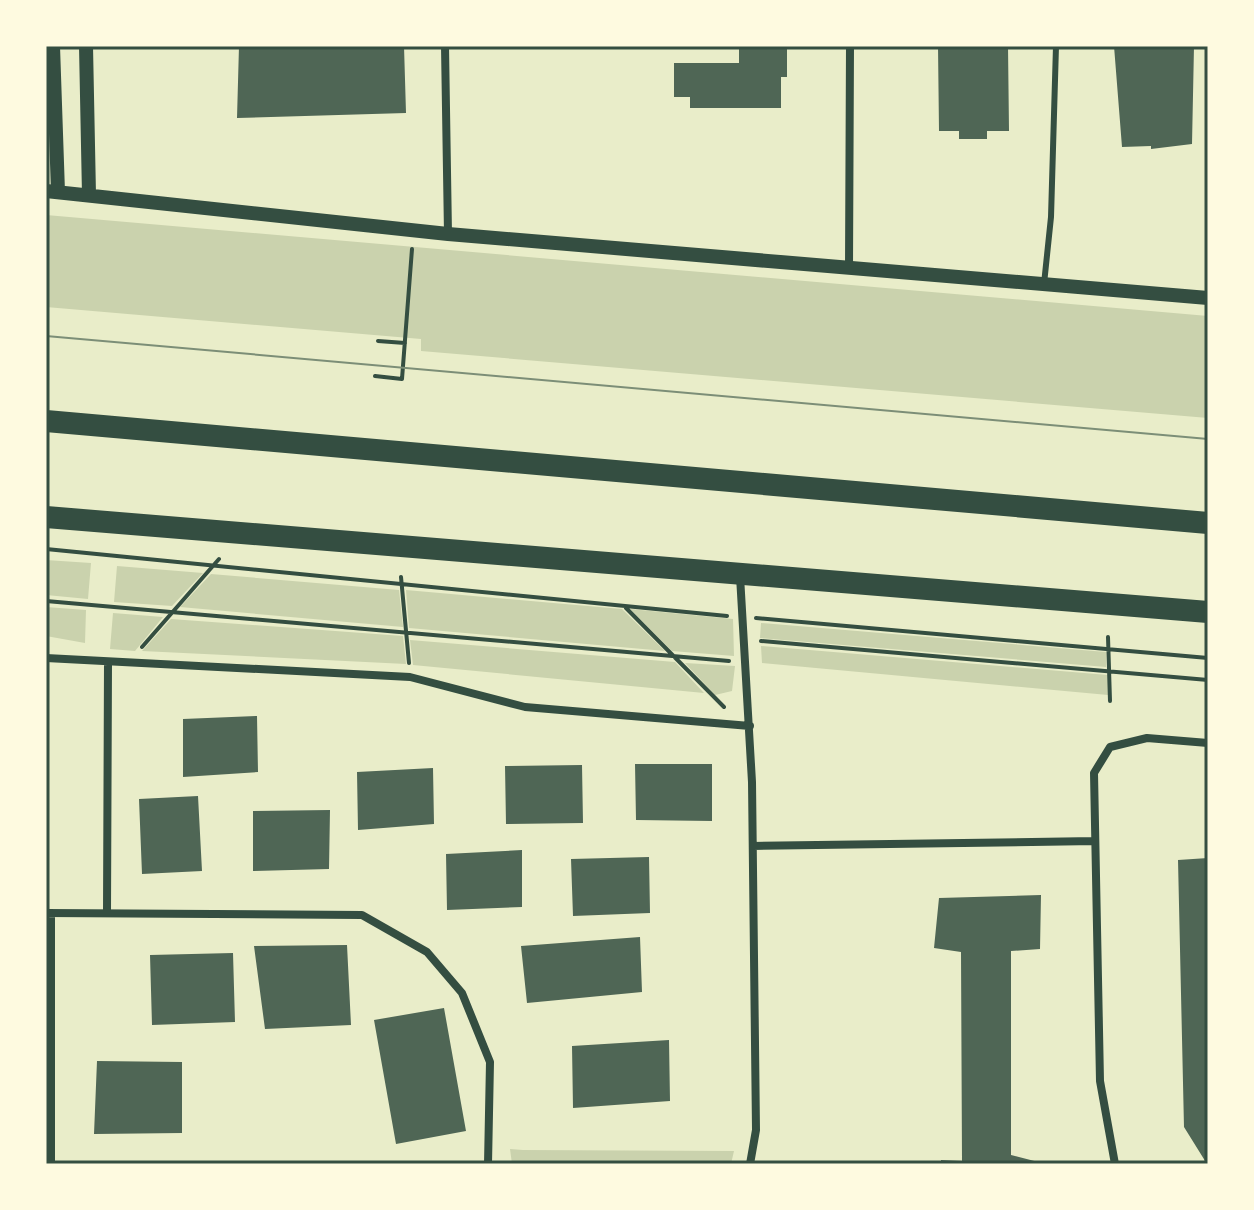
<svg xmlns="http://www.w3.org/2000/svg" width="1254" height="1210" viewBox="0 0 1254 1210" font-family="Poppins,sans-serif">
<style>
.green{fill:#cad2ad}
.building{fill:#4f6655}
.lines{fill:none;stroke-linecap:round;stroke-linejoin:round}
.path{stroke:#344e41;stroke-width:4}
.service{stroke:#344e41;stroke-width:6}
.minor{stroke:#344e41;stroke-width:8}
.tertiary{stroke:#344e41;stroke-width:14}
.trunk{stroke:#344e41;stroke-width:22}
.tram{stroke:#7c8e77;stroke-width:2}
.neatline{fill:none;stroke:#344e41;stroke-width:3}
</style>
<rect width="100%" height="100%" fill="#e9edc9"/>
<path class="green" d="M 46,215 L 1208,316 L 1208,418 L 421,351 L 421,339 L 46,307 Z
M 46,560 L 91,563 L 88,599 L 46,595 Z
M 117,566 L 203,573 L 172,606 L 114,602 Z
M 211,574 L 399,590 L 403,627 L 180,607 Z
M 406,590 L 622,609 L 665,651 L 409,628 Z
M 46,607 L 86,610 L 85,643 L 46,636 Z
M 630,609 L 733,619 L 734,656 L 672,651 Z
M 113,613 L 163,617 L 135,651 L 110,649 Z
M 171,619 L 403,636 L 406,664 L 142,651 Z
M 761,623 L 1106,652 L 1106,667 L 760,638 Z
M 410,640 L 675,662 L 704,693 L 413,665 Z
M 761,646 L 1108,675 L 1108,695 L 762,663 Z
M 685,663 L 735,666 L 732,691 L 715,695 Z
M 510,1149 L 523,1150 L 734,1151 L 731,1164 L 512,1164 Z"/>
<path class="building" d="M 239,46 L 404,46 L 406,113 L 237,118 Z
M 739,46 L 787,49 L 787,77 L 781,77 L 781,108 L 690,108 L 690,97 L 674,97 L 674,63 L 739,63 Z
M 938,46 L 1008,46 L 1009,131 L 987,131 L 987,139 L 959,139 L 959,131 L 939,131 Z
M 1114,46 L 1194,46 L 1192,144 L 1151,149 L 1151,146 L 1122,147 Z
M 257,716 L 258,772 L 183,777 L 183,719 Z
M 635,764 L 712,764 L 712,821 L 636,820 Z
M 582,765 L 583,823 L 506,824 L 505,766 Z
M 433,768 L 434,824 L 358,830 L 357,772 Z
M 198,796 L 202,871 L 142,874 L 139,799 Z
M 330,810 L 329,869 L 253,871 L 253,811 Z
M 522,850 L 522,907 L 447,910 L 446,854 Z
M 649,857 L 650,913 L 573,916 L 571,859 Z
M 1208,858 L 1208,1164 L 1207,1164 L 1184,1127 L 1178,860 Z
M 1041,895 L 1040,949 L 1011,951 L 1011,1155 L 1046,1164 L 941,1164 L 941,1160 L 962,1161 L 961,952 L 934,948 L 939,898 Z
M 640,937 L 642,992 L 527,1003 L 521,946 Z
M 347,945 L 351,1025 L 265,1029 L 254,946 Z
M 233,953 L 235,1022 L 152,1025 L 150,955 Z
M 444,1008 L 466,1131 L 396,1144 L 374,1020 Z
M 669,1040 L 670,1101 L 573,1108 L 572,1046 Z
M 97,1061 L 182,1062 L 182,1133 L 94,1134 Z"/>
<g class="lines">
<path class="path" d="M 378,341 L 405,343
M 375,376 L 402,379 L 412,249
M 46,549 L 727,616
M 401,577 L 409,663
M 46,601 L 729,661
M 626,608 L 724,707
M 756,618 L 1208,658
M 1108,637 L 1110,701
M 761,641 L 1208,680
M 142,647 L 219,559"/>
<path class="service" d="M 1044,284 L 1051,217 L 1056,46"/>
<path class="minor" d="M 445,46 L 448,234
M 849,268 L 850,46
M 740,576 L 752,782 L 756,1130 L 750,1164
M 46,658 L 410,677 L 525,707 L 750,726
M 753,846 L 1095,841
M 46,913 L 362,915 L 427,952 L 462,993 L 490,1062 L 488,1164
M 51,913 L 51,1164
M 107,913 L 108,663
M 1115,1164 L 1100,1081 L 1094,773 L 1110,747 L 1147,738 L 1208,743"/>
<path class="tertiary" d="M 53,46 L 58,192
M 86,46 L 89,195
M 46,191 L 448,234 L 1208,298"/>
<path class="trunk" d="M 46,421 L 1208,523
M 46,517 L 1208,612"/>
<path class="tram" d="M 46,336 L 1208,439"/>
</g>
<rect width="1254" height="1210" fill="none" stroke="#fefae0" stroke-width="96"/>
<rect x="48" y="48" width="1158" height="1114" class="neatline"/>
</svg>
